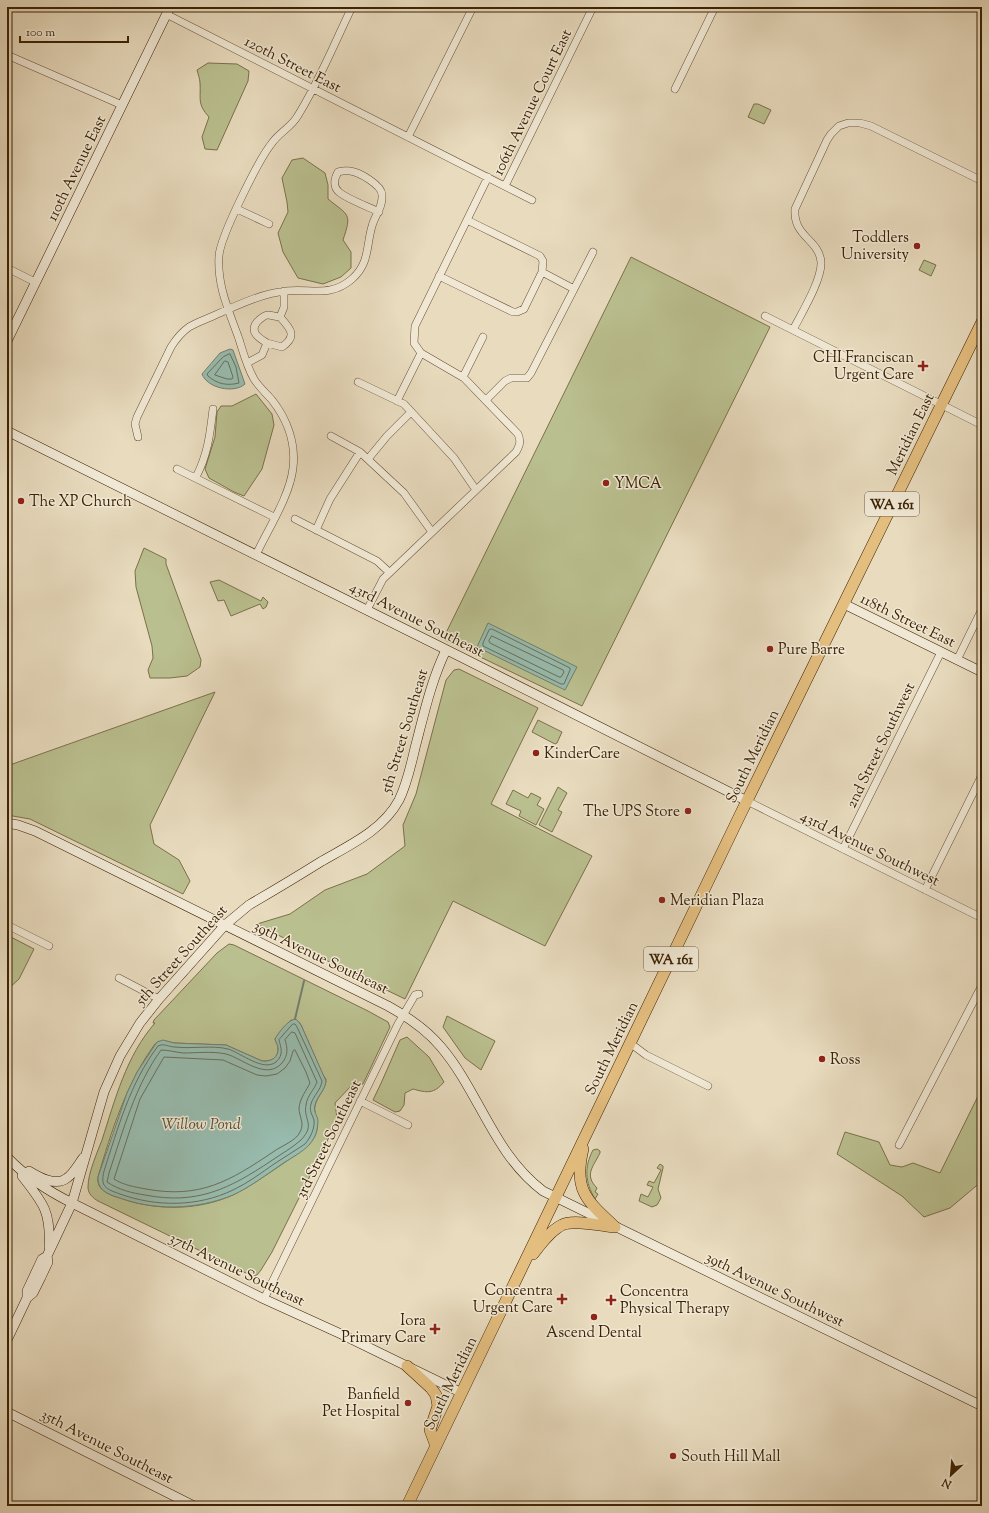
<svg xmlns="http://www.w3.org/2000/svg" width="989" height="1513" viewBox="0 0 989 1513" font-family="'Sorts Mill Goudy',serif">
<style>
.green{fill:#babf8f;stroke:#7b7049;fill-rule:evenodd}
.water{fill:#97bbae;stroke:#737e6a}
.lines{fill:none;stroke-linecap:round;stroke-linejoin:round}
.shore{stroke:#6a6e58;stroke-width:1}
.stream{stroke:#737e6a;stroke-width:2}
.street-casing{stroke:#675032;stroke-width:8}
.secondary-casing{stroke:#3c2203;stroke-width:10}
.primary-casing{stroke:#3c2203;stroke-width:12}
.street{stroke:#f0e8d5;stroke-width:7}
.secondary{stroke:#f0e8d5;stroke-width:9}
.primary{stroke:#e4be7f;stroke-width:11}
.poi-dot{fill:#8f2418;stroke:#f0e8d5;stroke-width:1.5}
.labels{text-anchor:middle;stroke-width:3;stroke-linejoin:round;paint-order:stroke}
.shield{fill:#f0e8d5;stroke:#725d42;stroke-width:1}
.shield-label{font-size:14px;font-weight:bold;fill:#3c2203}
.street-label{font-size:15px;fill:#3c2203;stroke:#f0e8d5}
.poi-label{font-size:15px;fill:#3c2203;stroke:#f0e8d5;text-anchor:start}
.water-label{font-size:16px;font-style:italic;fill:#575036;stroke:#f0e8d5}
</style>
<rect width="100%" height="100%" fill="#e8dbbe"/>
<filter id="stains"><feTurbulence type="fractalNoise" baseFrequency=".005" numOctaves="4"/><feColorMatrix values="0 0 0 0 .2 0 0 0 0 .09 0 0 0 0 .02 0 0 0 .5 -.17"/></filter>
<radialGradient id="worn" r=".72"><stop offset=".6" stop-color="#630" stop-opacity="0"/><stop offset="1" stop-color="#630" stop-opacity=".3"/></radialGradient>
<path class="green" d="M 208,63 L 237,64 L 249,71 L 248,81 L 217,150 L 205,149 L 202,137 L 209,117 C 197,104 201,99 200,83 C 200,79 198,74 197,70 Z
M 754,104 L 758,104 L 771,110 L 764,124 L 748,117 Z
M 303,158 L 325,173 L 328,185 L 328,199 C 349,216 352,213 343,240 L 351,252 L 351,268 L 341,277 L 323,284 L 298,278 L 283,252 L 278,233 L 288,212 L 287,202 L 282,178 L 292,160 Z
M 631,257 L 770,327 L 582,706 L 443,639 Z
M 924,260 L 936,265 L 931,276 L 919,270 Z
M 256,394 L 272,414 L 274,425 L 262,469 L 244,496 L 234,492 L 209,478 L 205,469 L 215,437 L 217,412 L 221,406 L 232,406 Z
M 144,548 L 166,559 L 166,564 L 201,660 L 200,667 L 187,676 L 170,678 L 150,678 L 148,670 L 153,658 L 152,646 L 136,587 L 135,571 Z
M 219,580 L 261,601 L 263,597 L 268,602 L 266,607 L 263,609 L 260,604 L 231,616 L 224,600 L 218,601 L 211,584 L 210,582 Z
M 459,669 L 538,708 L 491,804 L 592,856 L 545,946 L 453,901 L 405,999 L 343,969 L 257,924 L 290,914 L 325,890 L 367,874 L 405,846 L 403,825 L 416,794 L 446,680 L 454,670 Z
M 215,692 L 150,825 L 154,844 L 179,860 L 190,881 L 183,894 L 30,819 L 7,815 L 7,766 Z
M 538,720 L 562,732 L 557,743 L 555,744 L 532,732 Z
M 558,787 L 567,793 L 558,810 L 562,812 L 552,832 L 539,825 Z
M 513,790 L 528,798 L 531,793 L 541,798 L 537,805 L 544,809 L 536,825 L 519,816 L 521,811 L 506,804 Z
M 7,935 L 34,949 L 19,979 L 7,990 Z
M 229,944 L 234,945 L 368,1011 L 388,1022 L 390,1027 L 363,1084 L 352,1085 L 335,1103 L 337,1118 L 326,1144 L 272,1252 L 261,1270 L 257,1275 L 252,1276 L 98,1201 C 93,1198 88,1194 88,1187 C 88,1173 97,1153 102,1140 C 115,1100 126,1056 155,1023 L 153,1023 L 154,1020 L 217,953 ZM 291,1020 L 299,1022 L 301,1025 L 323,1075 L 326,1079 C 326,1090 317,1096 315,1106 C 313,1114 321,1123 315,1136 C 309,1148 292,1157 281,1165 C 266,1175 251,1186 235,1194 C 199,1211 156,1211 120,1198 C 109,1195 96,1190 98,1177 C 111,1132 127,1082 155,1044 L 166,1041 L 174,1043 L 226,1045 L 262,1061 C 270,1062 279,1058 278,1048 C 278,1045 276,1043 275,1039 L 279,1033 Z
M 447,1016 L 495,1041 L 481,1070 L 465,1058 L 443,1027 Z
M 407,1037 L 429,1057 L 444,1082 C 434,1094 427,1093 413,1089 L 405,1093 L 404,1105 L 400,1111 L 395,1112 L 373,1100 C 383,1080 391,1060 400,1040 Z
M 982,1088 L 982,1181 L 950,1208 L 924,1217 L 902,1196 L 837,1154 L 845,1132 L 879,1142 L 890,1165 L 902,1167 L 913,1163 L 940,1173 Z
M 597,1149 L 600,1151 L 600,1153 C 593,1167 584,1175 597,1188 L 595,1192 L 598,1194 L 595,1199 C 585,1182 584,1167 593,1150 Z
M 660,1164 L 663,1166 L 663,1168 L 658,1189 L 661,1198 L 657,1205 L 652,1207 L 639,1201 L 641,1194 L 648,1197 L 653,1187 L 647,1185 L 649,1181 L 654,1183 L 661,1170 L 657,1168 Z"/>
<path class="water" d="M 230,349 L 233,350 L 245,384 C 234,394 207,388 202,374 L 220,353 Z
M 488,623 L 577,667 L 565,690 L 477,647 Z
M 295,1019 L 297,1020 L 301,1025 L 326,1081 C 325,1091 317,1096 315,1105 C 313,1111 317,1115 318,1120 C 318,1125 317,1133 314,1138 C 308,1150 292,1157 282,1164 C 266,1175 250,1187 233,1195 C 196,1210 154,1211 117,1197 C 107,1194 97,1189 98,1177 L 127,1093 L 137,1072 L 157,1042 L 163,1040 L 174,1043 L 226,1045 L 262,1061 C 270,1062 279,1058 278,1048 C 278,1045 276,1043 275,1039 C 279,1032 287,1021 295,1019 Z"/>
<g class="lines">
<path class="shore" d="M 230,354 L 236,367 L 239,383 C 227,386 217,384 208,376 L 207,374 L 223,357 Z
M 225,361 L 228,362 L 233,377 L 232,379 L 227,379 L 215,375 Z
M 492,629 L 570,668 L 570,670 L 564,684 L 561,684 L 483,646 L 483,643 L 489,630 Z
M 492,636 L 563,670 L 564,672 L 561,677 L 559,677 L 490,643 L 489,641 Z
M 293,1024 L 295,1024 L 297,1027 L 322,1081 C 321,1090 313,1096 311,1104 C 309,1111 312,1114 314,1120 C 315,1129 310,1138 305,1144 C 295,1151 284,1157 274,1164 C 261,1173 248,1183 233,1190 C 198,1207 156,1207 120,1194 C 106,1189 100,1187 104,1171 C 118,1128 130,1083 158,1046 C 164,1043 169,1047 175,1047 C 191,1049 213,1045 228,1049 C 241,1053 263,1072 276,1062 C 284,1055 281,1048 279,1040 Z
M 292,1032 L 295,1033 L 317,1082 C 314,1090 307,1096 306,1105 C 303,1120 316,1124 301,1140 C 292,1148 281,1154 271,1161 C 229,1189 197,1205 145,1195 C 132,1193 119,1190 107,1182 L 109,1173 C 123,1131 135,1086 161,1050 C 168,1050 175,1052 183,1053 C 196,1053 212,1051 226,1054 C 242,1058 266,1081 282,1063 C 288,1056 288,1048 285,1040 Z
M 295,1050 L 306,1072 L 310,1083 C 306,1091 300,1098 299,1108 C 299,1117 305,1123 300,1132 C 296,1141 281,1146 273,1152 C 230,1181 200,1199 146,1189 C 135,1187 123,1185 114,1179 L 140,1099 L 164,1057 L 223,1060 L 257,1075 L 266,1076 L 277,1074 L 285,1068 L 290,1061 L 293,1051 Z"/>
<path class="stream" d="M 295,1019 L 304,981"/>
<g class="street-casing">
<path id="street" d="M 166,14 L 532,200
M 7,55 L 122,105
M 675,89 L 715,7
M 408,137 L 473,7
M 505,186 L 593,7
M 237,209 L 269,224
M 7,268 L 35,282
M 542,272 L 574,289
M 439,276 L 513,312 L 517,312 L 524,309 L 542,272 L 543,261 L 540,256 L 467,220
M 765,316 L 982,425
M 793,330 C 801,314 822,280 821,262 C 819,239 793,237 795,209 L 827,140 L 831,134 L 839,126 L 848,123 L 860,123 L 871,126 L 982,181
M 267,343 C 259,338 249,332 257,322 C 260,319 264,315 268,315 C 271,315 277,317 280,317
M 247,363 L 262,355 L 267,343 L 282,347 C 298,336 290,328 280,317 L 284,307 L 284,291
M 463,377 L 483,337
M 358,382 L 404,404 L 454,458 L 476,490
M 486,400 L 505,381 L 511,378 L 527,378 L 531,373 L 593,252
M 397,401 L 421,353
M 331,436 L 360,452 L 404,493 L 432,532
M 138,437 L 135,424 L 137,417 L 171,347 C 176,339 182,332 189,327 C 196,323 204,320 211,317 C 233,307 262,293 286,291 C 311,288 330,298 352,279 C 370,263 366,246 372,226 C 375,215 383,207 382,195 C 382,185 359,172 350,171 C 345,170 342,171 338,172 C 334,179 333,187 339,192 C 345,198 371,208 379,212
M 368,459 L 387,436 L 411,412
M 177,469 L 274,517
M 196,477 C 208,454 210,434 213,409
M 295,519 L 377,561 L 389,572
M 316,530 L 330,499 L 360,452
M 256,555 C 268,529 290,496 293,468 C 296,443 287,419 272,400 C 266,393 259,387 254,379 C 247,367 243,352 239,339 C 229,311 217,286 219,256 C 220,237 259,159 272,143 C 279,133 291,127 297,117 C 319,82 334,44 352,7
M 367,610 L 383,579 L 516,452 C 520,445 521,441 518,434 L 464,378 L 421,353 L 414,343 L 415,326 L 488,177
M 957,660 L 982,609
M 747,801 L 982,918
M 843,849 L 941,652
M 925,890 L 982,775
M 7,925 L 49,946
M 119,978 L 159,999
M 630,1043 L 646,1055 L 708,1086
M 360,1101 L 408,1125
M 899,1145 L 982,985
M 264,1299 L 398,1024 L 415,995 L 419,994"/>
</g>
<g class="secondary-casing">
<path id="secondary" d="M 7,341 L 170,7
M 7,431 L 461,657 L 747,801
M 844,604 L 982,672
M 7,823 L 18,825 L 35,831 L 388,1006 C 408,1017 426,1029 441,1047 C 480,1093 493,1153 543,1191 L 982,1406
M 7,1157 C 26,1177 48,1191 72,1203 L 264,1299 L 341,1334 L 462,1393
M 29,1171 C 39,1177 56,1187 67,1178 C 73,1174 78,1165 83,1158
M 22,1176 C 43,1203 51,1211 49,1247
M 27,1298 L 33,1293 L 41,1277 L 48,1262 L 47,1256
M 7,1340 L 27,1298 L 27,1291 L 42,1259 L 47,1256 L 72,1203 L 104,1092 L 120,1056 L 140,1023 L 159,999 L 225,925 L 249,905 C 273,891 298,876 322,861 C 350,845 383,830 399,800 C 407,784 411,765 415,748 C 424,714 431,681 446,650
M 7,1412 L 194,1506"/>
</g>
<g class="primary-casing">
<path id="primary" d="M 583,1149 C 573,1190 587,1201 615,1227
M 533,1254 C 541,1244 550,1231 562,1225 C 573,1219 602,1226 615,1227
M 407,1366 L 431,1388 L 436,1395 L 438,1406 L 430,1430 L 436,1446
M 407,1506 L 741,813 L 982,322"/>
</g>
<use href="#street" class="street"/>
<use href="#secondary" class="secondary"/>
<use href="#primary" class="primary"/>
</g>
<g class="poi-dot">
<circle cx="917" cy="246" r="4"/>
<path d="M921 360h4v4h4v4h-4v4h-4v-4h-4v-4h4z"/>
<circle cx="606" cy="483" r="4"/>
<circle cx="21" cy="501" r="4"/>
<circle cx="770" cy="649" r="4"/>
<circle cx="536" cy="753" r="4"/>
<circle cx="688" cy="811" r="4"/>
<circle cx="662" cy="900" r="4"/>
<circle cx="822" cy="1059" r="4"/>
<path d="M560 1293h4v4h4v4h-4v4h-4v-4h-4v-4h4z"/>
<path d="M609 1294h4v4h4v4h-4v4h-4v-4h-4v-4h4z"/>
<circle cx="594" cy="1317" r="4"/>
<path d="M433 1323h4v4h4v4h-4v4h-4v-4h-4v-4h4z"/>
<circle cx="408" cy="1403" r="4"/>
<circle cx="673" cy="1456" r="4"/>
</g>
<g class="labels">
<g class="shield">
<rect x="865" y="492" width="54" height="24" rx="3"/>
<rect x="644" y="947" width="54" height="24" rx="3"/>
</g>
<g class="shield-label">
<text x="892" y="509">WA 161</text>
<text x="671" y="964">WA 161</text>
</g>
<g class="street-label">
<text transform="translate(293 64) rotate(27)" y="5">120th Street East</text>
<text transform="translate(532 102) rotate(-64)" y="5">106th Avenue Court East</text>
<text transform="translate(76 168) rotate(-64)" y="5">110th Avenue East</text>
<text transform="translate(910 434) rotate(-64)" y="5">Meridian East</text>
<text transform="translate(417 619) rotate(27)" y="5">43rd Avenue Southeast</text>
<text transform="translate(908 620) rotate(26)" y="5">118th Street East</text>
<text transform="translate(404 731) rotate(-73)" y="5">5th Street Southeast</text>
<text transform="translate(880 745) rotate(-64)" y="5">2nd Street Southwest</text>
<text transform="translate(752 756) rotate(-64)" y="5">South Meridian</text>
<text transform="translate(870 848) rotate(26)" y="5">43rd Avenue Southwest</text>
<text transform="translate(181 955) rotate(-48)" y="5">5th Street Southeast</text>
<text transform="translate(321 957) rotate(26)" y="5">39th Avenue Southeast</text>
<text transform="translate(611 1048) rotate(-64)" y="5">South Meridian</text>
<text transform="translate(328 1139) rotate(-64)" y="5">3rd Street Southeast</text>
<text transform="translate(237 1269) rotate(26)" y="5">37th Avenue Southeast</text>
<text transform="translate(775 1289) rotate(26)" y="5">39th Avenue Southwest</text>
<text transform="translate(450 1383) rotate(-64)" y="5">South Meridian</text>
<text transform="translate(107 1446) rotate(27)" y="5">35th Avenue Southeast</text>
</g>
<g class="poi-label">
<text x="909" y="242" text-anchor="end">Toddlers<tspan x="909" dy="17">University</tspan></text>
<text x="914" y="362" text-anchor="end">CHI Franciscan<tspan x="914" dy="17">Urgent Care</tspan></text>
<text x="614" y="488">YMCA</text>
<text x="29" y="506">The XP Church</text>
<text x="778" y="654">Pure Barre</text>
<text x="544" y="758">KinderCare</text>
<text x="680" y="816" text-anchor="end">The UPS Store</text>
<text x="670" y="905">Meridian Plaza</text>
<text x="830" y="1064">Ross</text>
<text x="553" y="1295" text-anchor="end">Concentra<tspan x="553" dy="17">Urgent Care</tspan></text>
<text x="620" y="1296">Concentra<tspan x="620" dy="17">Physical Therapy</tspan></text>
<text x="426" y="1325" text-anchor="end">Iora<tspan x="426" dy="17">Primary Care</tspan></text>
<text x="594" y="1337" text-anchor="middle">Ascend Dental</text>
<text x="400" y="1399" text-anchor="end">Banfield<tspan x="400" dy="17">Pet Hospital</tspan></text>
<text x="681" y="1461">South Hill Mall</text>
</g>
<g class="water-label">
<text x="201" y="1129">Willow Pond</text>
</g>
</g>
<rect width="989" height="1513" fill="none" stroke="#e8dbbe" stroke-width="24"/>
<rect x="8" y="8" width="973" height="1497" fill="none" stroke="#3c2203" stroke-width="2"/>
<rect x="12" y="12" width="965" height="1489" fill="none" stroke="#3c2203"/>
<g transform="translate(951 1475) rotate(206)" stroke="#f0e8d5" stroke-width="3" paint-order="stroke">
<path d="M0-3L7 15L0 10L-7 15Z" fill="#3c2203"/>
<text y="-6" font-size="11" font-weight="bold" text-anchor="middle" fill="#3c2203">N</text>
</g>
<path d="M20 36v6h108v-6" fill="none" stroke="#3c2203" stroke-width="2"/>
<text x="26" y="36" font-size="12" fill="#3c2203" stroke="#f0e8d5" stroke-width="3" paint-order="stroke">100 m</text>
<rect width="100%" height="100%" filter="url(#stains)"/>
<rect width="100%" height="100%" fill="url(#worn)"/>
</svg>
